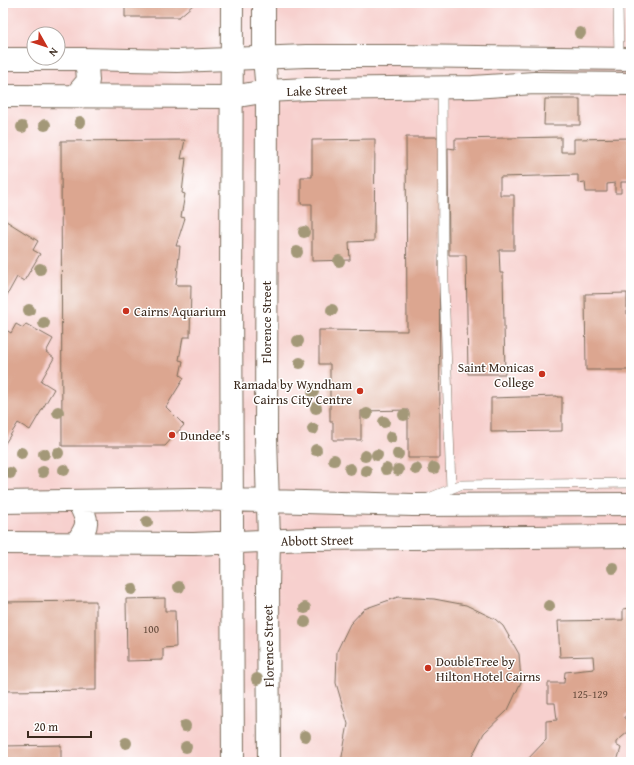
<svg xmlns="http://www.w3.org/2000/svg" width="634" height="765" viewBox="0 0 634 765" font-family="'Gentium Book Plus',serif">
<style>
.built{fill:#f7d0ce;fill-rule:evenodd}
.building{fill:#dca690}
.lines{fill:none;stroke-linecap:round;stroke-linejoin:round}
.service-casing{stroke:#7b6b5a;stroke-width:10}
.tertiary-casing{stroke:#7b6b5a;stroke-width:24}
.secondary-casing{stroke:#7b6b5a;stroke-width:24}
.service{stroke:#fff;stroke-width:9}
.tertiary{stroke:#fff;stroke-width:22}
.secondary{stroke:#fff;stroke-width:22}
.tree{fill:#a39878}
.poi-dot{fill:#c8321e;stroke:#fff;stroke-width:1.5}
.labels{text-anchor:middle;stroke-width:3;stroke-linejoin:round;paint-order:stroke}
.number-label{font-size:11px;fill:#63493a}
.street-label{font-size:13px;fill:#3b2a1e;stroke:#fff}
.poi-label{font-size:13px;fill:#3b2a1e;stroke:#fff;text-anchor:start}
</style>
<rect width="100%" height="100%" fill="#fff"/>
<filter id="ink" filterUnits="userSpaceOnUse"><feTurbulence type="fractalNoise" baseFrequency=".025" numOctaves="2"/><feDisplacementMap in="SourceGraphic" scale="8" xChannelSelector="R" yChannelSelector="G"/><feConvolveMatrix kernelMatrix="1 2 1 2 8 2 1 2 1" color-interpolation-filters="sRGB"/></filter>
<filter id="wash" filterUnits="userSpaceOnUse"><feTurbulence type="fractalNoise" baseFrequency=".012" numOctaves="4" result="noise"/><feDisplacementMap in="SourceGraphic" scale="16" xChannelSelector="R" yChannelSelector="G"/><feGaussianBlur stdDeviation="0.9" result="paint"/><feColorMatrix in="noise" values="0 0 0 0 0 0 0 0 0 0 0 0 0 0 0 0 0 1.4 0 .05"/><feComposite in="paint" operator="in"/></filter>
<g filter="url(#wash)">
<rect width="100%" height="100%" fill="#f2e3c8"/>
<path class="built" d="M 3,3 L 631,3 L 631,762 L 3,762 ZM 34,34 L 58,34 L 58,58 L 34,58 Z"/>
<g id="blocks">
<path class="building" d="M 125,3 L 193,3 L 193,5 L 179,17 L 125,17 Z
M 545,99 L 580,99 L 580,125 L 544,125 Z
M 406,137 L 439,137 L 440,458 L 408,458 L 408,410 L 361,411 L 361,440 L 333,440 L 333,422 L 330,422 L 330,364 L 319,364 L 319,330 L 407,331 Z
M 561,137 L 561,152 L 574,152 L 574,139 L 631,138 L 631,182 L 621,182 L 621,193 L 615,193 L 615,183 L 607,184 L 607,192 L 586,192 L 585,182 L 578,183 L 578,175 L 500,177 L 500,195 L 514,195 L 514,250 L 499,250 L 500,273 L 503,273 L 505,374 L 468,374 L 466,255 L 449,255 L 448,148 L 455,149 L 455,139 Z
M 375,139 L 374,241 L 349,242 L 350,260 L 312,261 L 312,204 L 301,204 L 301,177 L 312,177 L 312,140 Z
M 185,140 L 181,159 L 186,158 L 182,193 L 185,194 L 181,217 L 185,218 L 176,246 L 180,246 L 176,285 L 191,285 L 190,337 L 183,337 L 179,360 L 183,361 L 180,375 L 184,378 L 166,407 L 184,425 L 165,446 L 62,446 L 61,141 Z
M 3,219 L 38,241 L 33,250 L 40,254 L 24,281 L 17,277 L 6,297 L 3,296 Z
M 627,293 L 627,314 L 631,314 L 631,370 L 586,370 L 585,294 Z
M 16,324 L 23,328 L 26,324 L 53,339 L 46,352 L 54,358 L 41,381 L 54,389 L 30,430 L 18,423 L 4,445 L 3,328 L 11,333 Z
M 557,396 L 557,397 L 562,397 L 562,431 L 491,432 L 491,398 Z
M 398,597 L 434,599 L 466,605 L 495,619 L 503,626 L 519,654 L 521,682 L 508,710 L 484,733 L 469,762 L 341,762 L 348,724 L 336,683 L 337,651 L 350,624 L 364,609 Z
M 165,598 L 165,611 L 175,611 L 176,647 L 163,648 L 163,660 L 127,661 L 126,599 Z
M 96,601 L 96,690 L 3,691 L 3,602 Z
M 631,608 L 631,713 L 625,716 L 625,719 L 631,722 L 628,732 L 616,742 L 616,745 L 621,748 L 618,758 L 614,762 L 525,762 L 546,740 L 546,721 L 557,720 L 555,703 L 548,703 L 548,683 L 564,683 L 565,672 L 594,669 L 593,656 L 560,657 L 558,621 L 623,620 L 623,609 Z
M 61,745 L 61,762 L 3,762 L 3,746 Z"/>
</g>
</g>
<g filter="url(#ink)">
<use href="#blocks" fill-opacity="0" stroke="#7b6b5a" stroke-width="1"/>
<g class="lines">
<g class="service-casing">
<path id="service" d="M 618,3 L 619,59
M 442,87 L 443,256 L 451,489
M 429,498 L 460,485 L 631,483"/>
</g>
<g class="tertiary-casing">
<path id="tertiary" d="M 232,3 L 231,287 L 233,762
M 264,3 L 264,58 L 267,91 L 266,437 L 269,540 L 268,586 L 269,762
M 76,95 L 88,81 L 87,66 L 80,59
M 3,502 L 192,499 L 413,505 L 631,504
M 77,542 C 90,523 88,521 78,501
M 3,543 L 194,544 L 308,539 L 631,536"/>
</g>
<g class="secondary-casing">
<path id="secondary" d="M 3,59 L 80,59 L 177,61 L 306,56 L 401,56 L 631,59
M 3,96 L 232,97 L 267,91 L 306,89 L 473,87 L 534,83 L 631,84"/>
</g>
<use href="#service" class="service"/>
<use href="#tertiary" class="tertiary"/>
<use href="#secondary" class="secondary"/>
</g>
<g class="tree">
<circle cx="580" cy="33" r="6"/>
<circle cx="80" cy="122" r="6"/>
<circle cx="45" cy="125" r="6"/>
<circle cx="22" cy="127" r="6"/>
<circle cx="304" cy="232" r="6"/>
<circle cx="297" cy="252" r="6"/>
<circle cx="339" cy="261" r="6"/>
<circle cx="40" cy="269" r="6"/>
<circle cx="29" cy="310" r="6"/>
<circle cx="332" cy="310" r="6"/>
<circle cx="44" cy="323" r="6"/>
<circle cx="298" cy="341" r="6"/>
<circle cx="300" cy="363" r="6"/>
<circle cx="313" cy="392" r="6"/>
<circle cx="316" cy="408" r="6"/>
<circle cx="58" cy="412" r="6"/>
<circle cx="367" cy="414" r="6"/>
<circle cx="404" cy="415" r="6"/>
<circle cx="384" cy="422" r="6"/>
<circle cx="313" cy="429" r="6"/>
<circle cx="391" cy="437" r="6"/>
<circle cx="316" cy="450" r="6"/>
<circle cx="21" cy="453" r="6"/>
<circle cx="58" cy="453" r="6"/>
<circle cx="44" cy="454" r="6"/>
<circle cx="398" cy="454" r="6"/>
<circle cx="377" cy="455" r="6"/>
<circle cx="365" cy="456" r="6"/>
<circle cx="334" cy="460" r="6"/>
<circle cx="434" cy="468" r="6"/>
<circle cx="350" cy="469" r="6"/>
<circle cx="386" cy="469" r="6"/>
<circle cx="416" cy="469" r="6"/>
<circle cx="64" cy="470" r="6"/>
<circle cx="398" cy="470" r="6"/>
<circle cx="366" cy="471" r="6"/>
<circle cx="43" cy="472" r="6"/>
<circle cx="10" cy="473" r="6"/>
<circle cx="147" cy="522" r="6"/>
<circle cx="613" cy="568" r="6"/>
<circle cx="179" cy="587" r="6"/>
<circle cx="132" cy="589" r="6"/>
<circle cx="549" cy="606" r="6"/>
<circle cx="305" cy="608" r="6"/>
<circle cx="305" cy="622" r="6"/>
<circle cx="257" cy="679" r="6"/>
<circle cx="185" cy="726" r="6"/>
<circle cx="305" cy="736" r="6"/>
<circle cx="126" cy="743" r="6"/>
<circle cx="186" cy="747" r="6"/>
</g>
</g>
<g class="poi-dot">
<circle cx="126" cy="311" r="4"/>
<circle cx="542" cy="374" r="4"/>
<circle cx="360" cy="391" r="4"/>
<circle cx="172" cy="435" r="4"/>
<circle cx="428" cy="668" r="4"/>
</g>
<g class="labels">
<g class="number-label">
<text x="151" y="633">100</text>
<text x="590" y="698">125-129</text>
</g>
<g class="street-label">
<text transform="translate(317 90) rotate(-2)" y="5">Lake Street</text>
<text transform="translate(266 322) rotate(-90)" y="5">Florence Street</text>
<text transform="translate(317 540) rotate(-1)" y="5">Abbott Street</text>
<text transform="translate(268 646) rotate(-91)" y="5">Florence Street</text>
</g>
<g class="poi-label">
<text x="134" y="316">Cairns Aquarium</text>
<text x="534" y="372" text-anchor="end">Saint Monicas<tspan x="534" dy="15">College</tspan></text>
<text x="352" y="389" text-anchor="end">Ramada by Wyndham<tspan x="352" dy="15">Cairns City Centre</tspan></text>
<text x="180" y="440">Dundee's</text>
<text x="436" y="666">DoubleTree by<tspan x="436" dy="15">Hilton Hotel Cairns</tspan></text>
</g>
</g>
<rect width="634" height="765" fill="none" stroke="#fff" stroke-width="16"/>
<g transform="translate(46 46) rotate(129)"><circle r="19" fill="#ffffff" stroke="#b1aaa5"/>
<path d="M0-3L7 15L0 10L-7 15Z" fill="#c8321e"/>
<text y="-6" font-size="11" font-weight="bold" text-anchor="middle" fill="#3b2a1e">N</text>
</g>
<path d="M28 731v6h63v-6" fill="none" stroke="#3b2a1e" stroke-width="2"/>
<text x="34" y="731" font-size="12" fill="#3b2a1e" stroke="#ffffff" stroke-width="3" paint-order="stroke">20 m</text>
</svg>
